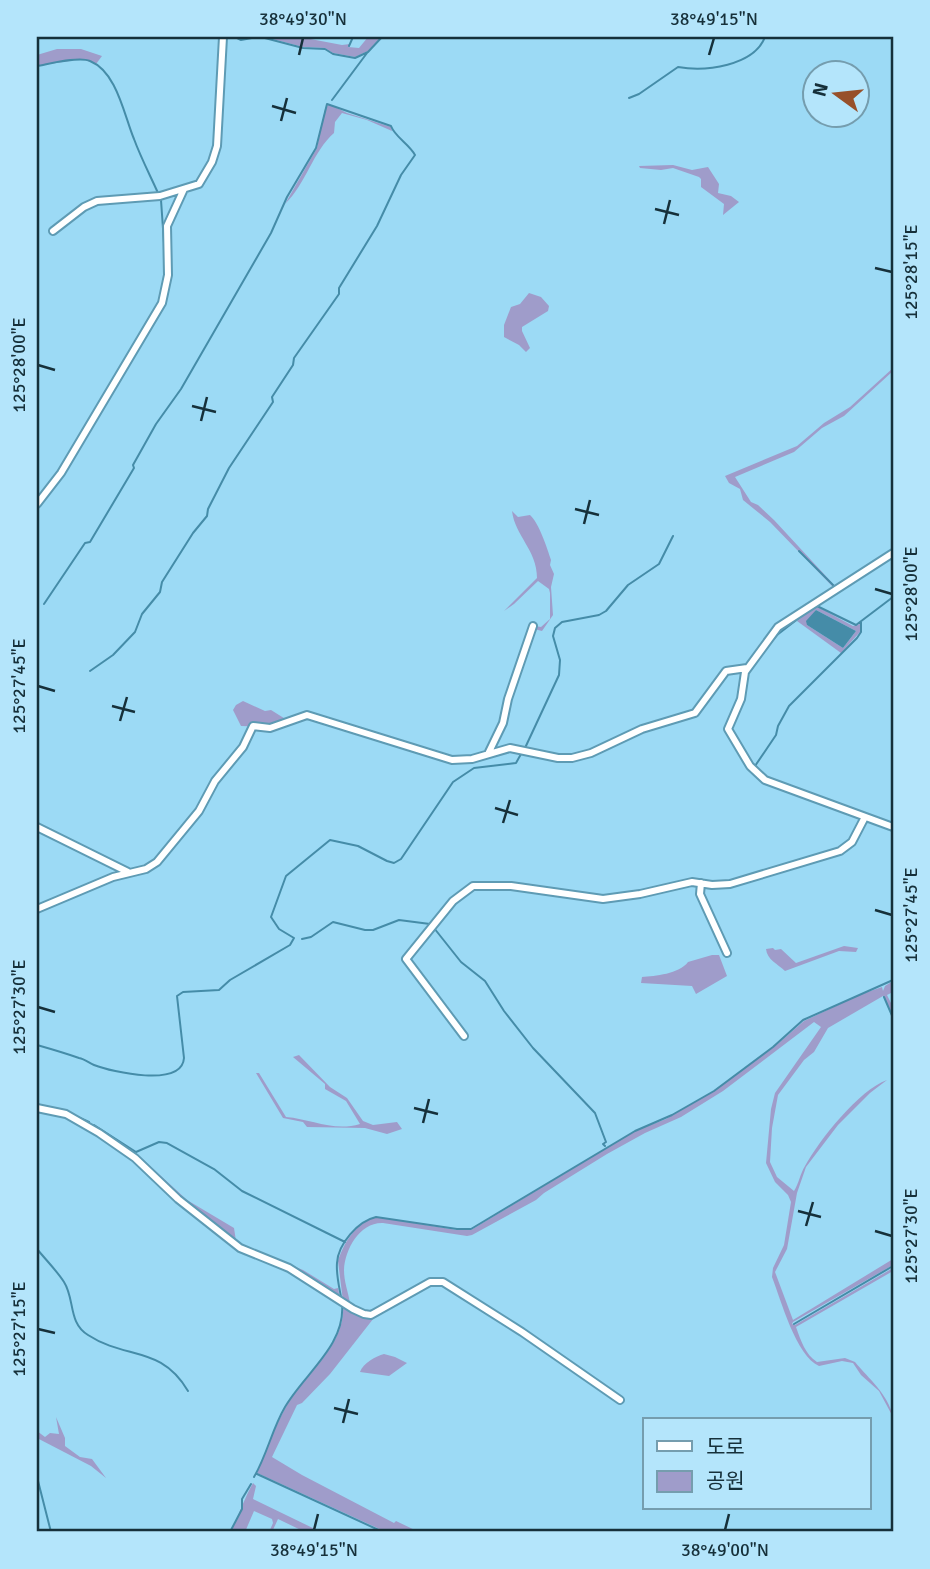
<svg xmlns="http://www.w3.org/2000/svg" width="930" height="1569" viewBox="0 0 930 1569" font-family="Signika,'Noto Sans KR',sans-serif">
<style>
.green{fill:#9f9cca;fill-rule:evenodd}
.water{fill:#458ca8}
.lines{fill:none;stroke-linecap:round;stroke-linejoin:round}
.stream{stroke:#458ca8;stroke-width:2}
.street-casing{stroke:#5e9bb4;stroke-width:10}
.street{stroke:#fff;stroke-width:6}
.ticks{fill:none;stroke:#16303a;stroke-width:2.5}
.neatline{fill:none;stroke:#16303a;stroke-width:2.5}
.ticks-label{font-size:18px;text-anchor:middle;fill:#16303a}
</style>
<rect width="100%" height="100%" fill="#9cdaf5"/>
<path class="green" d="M 265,37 L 300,37 L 342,45 L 350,44 L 348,47 L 359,48 L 368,37 L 381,37 L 368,51 L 355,57 L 333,53 L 325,48 L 303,47 Z
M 57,49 L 81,49 L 102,56 L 96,64 L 82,59 L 37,66 L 37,55 Z
M 329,104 L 347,113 L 391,127 L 392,131 L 367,120 L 342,113 L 335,122 L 334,133 C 313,151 306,184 285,204 L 317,148 L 325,109 Z
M 673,165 L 692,170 L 708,167 L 719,184 L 718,193 L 731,196 L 739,202 L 723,215 L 724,204 L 701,187 L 701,179 L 699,177 L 673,168 L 661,170 L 640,168 L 639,166 Z
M 529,293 L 541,297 L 549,306 L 548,311 L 522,327 L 522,331 L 530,348 L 526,352 L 519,345 L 504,337 L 504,325 L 511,307 L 520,304 Z
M 893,368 L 893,371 L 844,416 L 822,428 L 794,452 L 735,477 L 751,502 L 758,505 L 774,520 L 836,587 L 893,549 L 893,552 L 834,588 L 770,522 L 743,500 L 740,489 L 729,483 L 725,476 L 797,446 L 824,423 L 850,407 Z
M 512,511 L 518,517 L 530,515 C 539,523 547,548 551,560 L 550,565 L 554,574 L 551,587 L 553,615 L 542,631 L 534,629 L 535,626 L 541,627 L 550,619 L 550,593 L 549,589 L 538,581 L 514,604 L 504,611 L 537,578 C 537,550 515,536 512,511 Z
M 816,606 L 853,626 L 860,624 L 860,632 L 841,653 L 797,621 ZM 816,610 L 856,631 L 843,648 L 807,625 Z
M 243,701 L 265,711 L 271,710 L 287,720 L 271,727 L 241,726 L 233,710 L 236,705 Z
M 844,946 L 858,948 L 856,952 L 839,951 L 785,971 C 778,964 767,960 766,949 L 773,948 L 775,950 L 781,949 L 796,963 Z
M 712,955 L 719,955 L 727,976 L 696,994 L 692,986 L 641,983 L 642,977 C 655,976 679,974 688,962 Z
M 893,981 L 893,992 L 887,995 L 893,1007 L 893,1015 L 883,996 L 828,1028 L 814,1052 L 804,1060 L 778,1095 L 772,1128 L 770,1162 L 777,1177 L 794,1191 C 799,1183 800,1174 805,1166 C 820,1139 859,1090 887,1080 L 870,1093 L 838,1125 L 806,1167 L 797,1193 L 787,1249 L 775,1272 L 793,1320 L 893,1259 L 893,1265 L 793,1322 L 792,1324 L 795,1325 L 893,1268 L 893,1271 L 796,1327 C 801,1341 805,1354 817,1362 L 845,1358 L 855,1362 C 869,1379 888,1394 893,1417 L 879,1391 L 861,1375 L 853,1363 L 842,1361 L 819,1366 C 796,1356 781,1300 772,1277 L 773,1268 L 784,1245 L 791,1202 L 788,1195 L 775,1182 L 766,1163 L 771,1109 L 775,1093 L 821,1027 L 814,1022 L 723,1091 L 681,1117 L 645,1133 L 607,1154 L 544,1193 L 536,1200 L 472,1235 L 467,1236 L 383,1223 C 360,1222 345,1249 344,1270 C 344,1282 348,1291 350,1303 L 360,1309 L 343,1301 L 338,1261 C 344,1242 356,1223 376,1217 L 457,1230 L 471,1230 L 635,1131 L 666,1119 L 714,1091 L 774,1047 L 804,1021 L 859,995 L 882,987 L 883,991 L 885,986 Z
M 299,1055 L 330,1087 L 347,1098 L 363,1121 L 373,1125 L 397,1122 L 402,1129 L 387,1134 L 365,1128 L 307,1127 L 303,1122 L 283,1118 L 256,1073 L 259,1073 L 286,1117 C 311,1119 334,1132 360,1124 L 346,1101 L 325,1089 L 325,1084 L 293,1057 Z
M 93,1126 L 136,1153 L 187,1200 L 234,1228 L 236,1241 L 239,1244 L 303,1270 L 334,1289 L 338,1288 L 340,1299 L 325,1289 L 240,1248 L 155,1175 L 91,1127 Z
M 343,1303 L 352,1310 L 377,1314 L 330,1374 L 302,1403 L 297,1405 L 272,1457 L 302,1475 L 394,1523 L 396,1521 L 419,1532 L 386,1532 L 257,1473 C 266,1451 274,1428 286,1407 C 305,1374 347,1345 343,1303 Z
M 384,1354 L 395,1357 L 407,1363 L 389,1376 L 360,1372 C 363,1363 376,1356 384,1354 Z
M 56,1417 L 65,1438 L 65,1446 L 80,1457 L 92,1459 L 106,1478 L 91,1466 L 37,1438 L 37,1431 L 45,1437 L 50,1433 L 59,1434 Z
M 253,1483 L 256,1486 L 253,1499 L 321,1532 L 305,1532 L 278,1519 L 272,1532 L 269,1532 L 273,1523 L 272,1519 L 254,1511 L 245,1532 L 231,1532 C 239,1515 244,1499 253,1483 Z"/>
<path class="water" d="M 816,610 L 856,631 L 843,648 L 807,625 L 806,621 Z"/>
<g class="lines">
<path class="stream" d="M 235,37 L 241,40 L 258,37
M 261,37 L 303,48 L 325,49 L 333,54 L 355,58 L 368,52 L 382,37
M 349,46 L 353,37
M 37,66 C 49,64 79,56 90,61 C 117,72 124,115 134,139 C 141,158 150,175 158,193
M 629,98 L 639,94 L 678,67 C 705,72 754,66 765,37
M 332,100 L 367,53
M 161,200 L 164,243
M 97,407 L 151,315
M 799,551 L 835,587
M 827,599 L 837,593
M 44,604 L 85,543 L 90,542 L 134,468 L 133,465 L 156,424 L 181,389 L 271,233 L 287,197 L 316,148 L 327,104 L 391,126 C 395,137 409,144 415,155 L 401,175 L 377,226 L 339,288 L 339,294 L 294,358 L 293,365 L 272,397 L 273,402 L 229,468 L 208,509 L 207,516 L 193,533 L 162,582 L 160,592 L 142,614 L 135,632 L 113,655 L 90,671
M 817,606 L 856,625 L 893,597
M 765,649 L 777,635 L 808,611
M 525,748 L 559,675 L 560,660 L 553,636 L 555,628 L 562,622 L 599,615 L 606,611 L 628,585 L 659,564 L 673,536
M 755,766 L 776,735 L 778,726 L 789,706 L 857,638 L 861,632 L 861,622
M 434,928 L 461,962 L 485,981 L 504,1011 L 533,1048 L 595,1113 L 606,1142 L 603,1144 L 605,1146
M 302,939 L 311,937 L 333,922 L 365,930 L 373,930 L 399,920 L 430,924
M 884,997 L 893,1018
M 37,1045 C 51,1049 65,1053 79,1058 C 85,1059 89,1063 94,1065 C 112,1072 182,1088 184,1058 L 177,996 L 183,992 L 219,990 L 230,980 L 290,945 L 294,938 L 279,929 L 271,917 L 286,876 L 330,840 L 358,846 L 387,861 L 394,863 L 401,859 L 453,782 L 474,768 L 516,763 L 521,754
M 69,1113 L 89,1122
M 94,1125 L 136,1152 L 159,1142 L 167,1143 L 214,1169 L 242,1191 L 345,1242
M 37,1249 C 46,1260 57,1271 64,1282 C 75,1299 68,1323 88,1335 C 126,1360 161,1345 188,1391
M 341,1297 C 339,1286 336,1274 337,1263 C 338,1244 358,1221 376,1217 L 457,1229 L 471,1229 L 635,1131 L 672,1115 L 714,1091 L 773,1047 L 803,1020 L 893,980
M 794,1324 L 893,1266
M 257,1474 L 383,1532
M 37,1477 L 51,1532
M 254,1477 C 267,1455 272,1429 285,1407 C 304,1374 346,1345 342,1304
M 230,1532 L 242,1509 L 242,1499 L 251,1484"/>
<g class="street-casing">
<path id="street" d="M 53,231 L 84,207 L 97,201 L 160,196 L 199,184 L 212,162 L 217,146 L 223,37
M 37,504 L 61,473 L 162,303 L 168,275 L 167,226 L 184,189
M 893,553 L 778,627 L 745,672 L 741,699 L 728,729 L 750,766 L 765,780 L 893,827
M 488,754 L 503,723 L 508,699 L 533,626
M 37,827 L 128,872
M 701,883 L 700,894 L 727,953
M 37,909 L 113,877 L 146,869 L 157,862 L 199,811 L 215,781 L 243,747 L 253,726 L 270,728 L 307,715 L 452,760 L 472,759 L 510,748 L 558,758 L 572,758 L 591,753 L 642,729 L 695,713 L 726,671 L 747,668
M 464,1036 L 406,959 L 453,901 L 473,886 L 511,886 L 603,899 L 640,894 L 692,882 L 712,885 L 730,884 L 840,851 L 852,842 L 865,817
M 37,1108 L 66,1114 L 99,1133 L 135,1158 L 178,1199 L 240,1248 L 289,1268 L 353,1309 L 364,1314 L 371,1315 L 430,1282 L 443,1282 L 522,1332 L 620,1400"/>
</g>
<use href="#street" class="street"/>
</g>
<path class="ticks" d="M 299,55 L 303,38M 709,55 L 714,38M 272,106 L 296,113M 281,121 L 287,98M 655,209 L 679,215M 664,224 L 670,200M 875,268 L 892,272M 38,365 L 55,370M 192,406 L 216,412M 201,421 L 207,397M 575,509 L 599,515M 584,524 L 590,500M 875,589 L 892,594M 38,686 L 55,691M 112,706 L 135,712M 120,721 L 127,697M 495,808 L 518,815M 503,823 L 510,800M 875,910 L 892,915M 38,1007 L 55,1012M 414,1108 L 438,1114M 423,1123 L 429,1099M 798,1211 L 821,1217M 806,1226 L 813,1202M 875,1231 L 892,1236M 38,1329 L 55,1333M 334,1408 L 358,1414M 343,1423 L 349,1399M 314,1530 L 318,1514M 725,1530 L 729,1514"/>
<rect width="930" height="1569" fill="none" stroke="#b4e5fb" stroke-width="77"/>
<rect x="643" y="1418" width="228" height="91" fill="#b4e5fb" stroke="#759dae" stroke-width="2"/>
<rect x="657" y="1441" width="35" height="10" fill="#ffffff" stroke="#759dae" stroke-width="2"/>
<text x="706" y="1454" font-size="21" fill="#16303a">도로</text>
<rect x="657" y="1471" width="35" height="21" fill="#9f9cca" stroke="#759dae" stroke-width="2"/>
<text x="706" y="1488" font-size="21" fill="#16303a">공원</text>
<g transform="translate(836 94) rotate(285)"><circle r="33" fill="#b4e5fb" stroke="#759dae" stroke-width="2"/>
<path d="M0-5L12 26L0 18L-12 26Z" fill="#97502a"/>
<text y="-10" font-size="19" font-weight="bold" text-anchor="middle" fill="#16303a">N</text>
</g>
<rect x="38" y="38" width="854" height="1492" class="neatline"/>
<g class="ticks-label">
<text x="303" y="25">38°49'30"N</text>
<text x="714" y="25">38°49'15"N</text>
<text transform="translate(911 272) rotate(-90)" y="6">125°28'15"E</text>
<text transform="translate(19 365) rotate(-90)" y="6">125°28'00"E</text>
<text transform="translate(911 594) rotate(-90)" y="6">125°28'00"E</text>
<text transform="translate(19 686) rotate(-90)" y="6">125°27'45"E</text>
<text transform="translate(911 915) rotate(-90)" y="6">125°27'45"E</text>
<text transform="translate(19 1007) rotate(-90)" y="6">125°27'30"E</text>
<text transform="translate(911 1236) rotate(-90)" y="6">125°27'30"E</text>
<text transform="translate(19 1329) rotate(-90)" y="6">125°27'15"E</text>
<text x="314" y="1556">38°49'15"N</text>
<text x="725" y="1556">38°49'00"N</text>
</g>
</svg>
